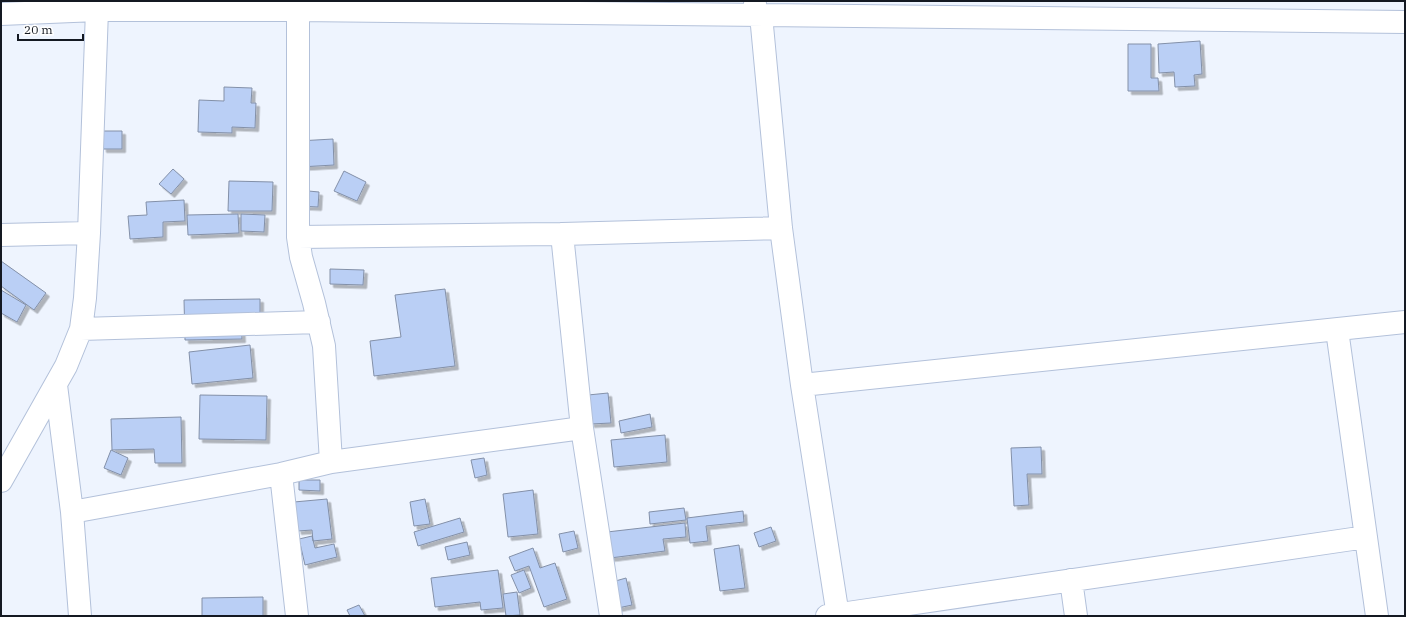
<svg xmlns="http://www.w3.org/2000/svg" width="1406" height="617" viewBox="0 0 1406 617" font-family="'IBM Plex Serif',serif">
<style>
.building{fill:#bacff5;stroke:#8390a8;filter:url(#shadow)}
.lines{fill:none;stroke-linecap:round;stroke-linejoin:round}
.minor-casing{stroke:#b3c1da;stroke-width:24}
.minor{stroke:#fff;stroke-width:22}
</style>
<defs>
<filter id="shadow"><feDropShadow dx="3.5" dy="3.5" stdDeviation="0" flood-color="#0004"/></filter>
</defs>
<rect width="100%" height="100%" fill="#eef4fe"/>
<path class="building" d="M 1200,41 L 1202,74 L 1194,75 L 1195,86 L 1175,87 L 1174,72 L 1159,73 L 1158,44 Z
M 1128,44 L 1151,44 L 1151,78 L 1158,78 L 1159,91 L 1128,91 Z
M 224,87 L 252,88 L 251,103 L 256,103 L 255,128 L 232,127 L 232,133 L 198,132 L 199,100 L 224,101 Z
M 102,131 L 122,131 L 122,149 L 103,149 Z
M 333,139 L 334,165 L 300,167 L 298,141 Z
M 173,169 L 184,179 L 171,194 L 159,184 Z
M 344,171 L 366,182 L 357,201 L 334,191 Z
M 229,181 L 273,182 L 272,211 L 228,211 Z
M 298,190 L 319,192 L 318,207 L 297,206 Z
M 184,200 L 185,221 L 163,222 L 163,237 L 130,239 L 128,216 L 147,215 L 146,202 Z
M 238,214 L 239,233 L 188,235 L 187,215 Z
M 241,214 L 265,215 L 264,232 L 241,231 Z
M 1,261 L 46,293 L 34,310 L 1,286 Z
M 330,269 L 364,270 L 363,285 L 330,284 Z
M 445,289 L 455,366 L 374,376 L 370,341 L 401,337 L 395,295 Z
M 1,290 L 26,305 L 17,322 L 1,313 Z
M 260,299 L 260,320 L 241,320 L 242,339 L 185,340 L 184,300 Z
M 250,345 L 253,378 L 192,384 L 189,352 Z
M 608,393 L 611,423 L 591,424 L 588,395 Z
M 200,395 L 267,396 L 266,440 L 199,439 Z
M 650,414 L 652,427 L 621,433 L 619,421 Z
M 181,417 L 182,463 L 155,463 L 154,449 L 112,450 L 111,419 Z
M 665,435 L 667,462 L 614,467 L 611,440 Z
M 1041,447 L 1042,474 L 1027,474 L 1029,505 L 1014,506 L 1011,448 Z
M 111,450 L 128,458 L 121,475 L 104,468 Z
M 484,458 L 487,475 L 475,478 L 471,460 Z
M 299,480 L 320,480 L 320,491 L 299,490 Z
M 533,490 L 538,534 L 508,537 L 503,494 Z
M 327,499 L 332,539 L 313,541 L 312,530 L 298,531 L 294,502 Z
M 425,499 L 430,524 L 414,526 L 410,502 Z
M 684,508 L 686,520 L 650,524 L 649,512 Z
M 743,511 L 744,522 L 706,526 L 708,541 L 690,543 L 687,518 Z
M 460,518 L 464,532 L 418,546 L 414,532 Z
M 685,523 L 686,537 L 663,539 L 665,551 L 610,558 L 607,532 Z
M 771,527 L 776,541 L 759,547 L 754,533 Z
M 574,531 L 578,548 L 563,552 L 559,534 Z
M 312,536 L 315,548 L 334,544 L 337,557 L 305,565 L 299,539 Z
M 467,542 L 470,555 L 448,560 L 445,547 Z
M 739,545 L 745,588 L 720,591 L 714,549 Z
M 533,548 L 540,568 L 555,563 L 567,599 L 544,607 L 529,566 L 515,571 L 509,557 Z
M 498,570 L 503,608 L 481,610 L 480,602 L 435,607 L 431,578 Z
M 524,570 L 531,588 L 519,593 L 511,575 Z
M 626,578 L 632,605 L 618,608 L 612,582 Z
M 517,592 L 520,615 L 506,616 L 503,594 Z
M 263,597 L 263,616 L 202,616 L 202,598 Z
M 359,605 L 365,616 L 350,616 L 347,610 Z"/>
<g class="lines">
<g class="minor-casing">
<path id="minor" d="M 755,4 L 756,11 L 761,15 L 781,228 L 802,385 L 838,616
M 298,10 L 298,237 L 301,257 L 314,303 L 324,346 L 331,462
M 1,14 L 97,10 L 298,10 L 1405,22
M 562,234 L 582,428 L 611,616
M 1,235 L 89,233
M 298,237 L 562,234 L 781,228
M 81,329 L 319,322
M 1337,330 L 1377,616
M 56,385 L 72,512 L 80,616
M 802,385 L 1405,322
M 281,474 L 297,616
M 1,481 L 66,366 L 81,329 L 85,298 L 89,233 L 97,10 L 94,1
M 72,512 L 281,474 L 331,462 L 582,428
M 1071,580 L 1076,616
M 827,616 L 1366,537"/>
</g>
<use href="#minor" class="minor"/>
</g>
<rect width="1406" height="617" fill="none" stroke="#141922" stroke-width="4"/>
<path d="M18 34v6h65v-6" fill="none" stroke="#141922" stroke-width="2"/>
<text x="24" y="34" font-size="12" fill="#141922" stroke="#ffffff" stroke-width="3" paint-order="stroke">20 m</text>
</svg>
